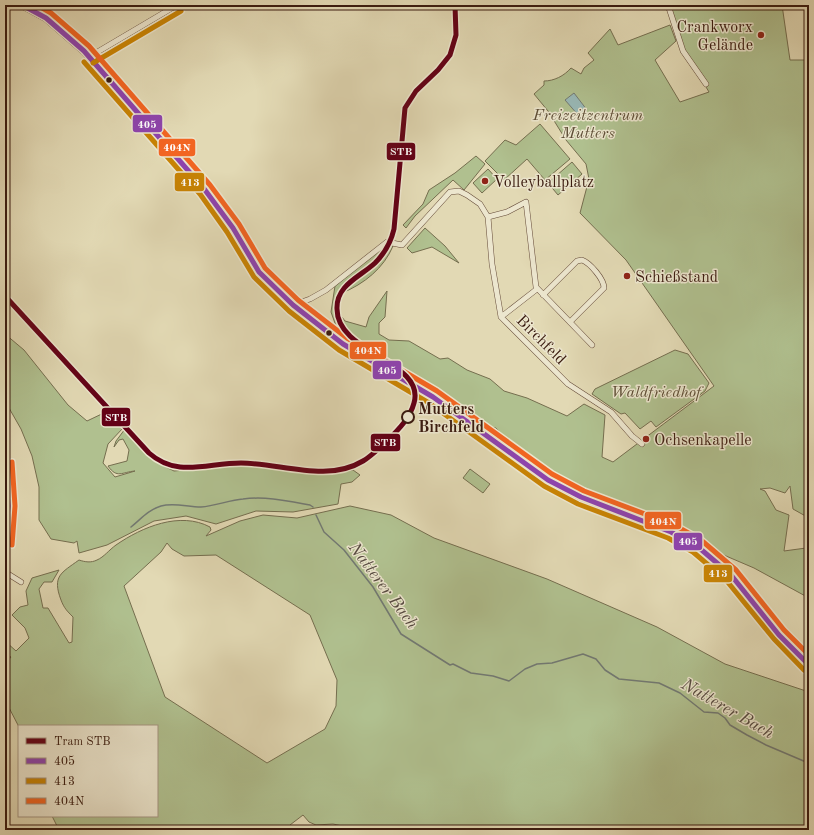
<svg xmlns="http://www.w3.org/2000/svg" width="814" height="835" viewBox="0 0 814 835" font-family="'Old Standard TT',serif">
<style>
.green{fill:#b0c08f;stroke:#756e4f;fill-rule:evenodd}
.water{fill:#98b8b6;stroke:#727973}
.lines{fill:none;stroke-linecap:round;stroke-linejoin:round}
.stream{stroke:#727973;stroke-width:1.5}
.minor-casing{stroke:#644a38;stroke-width:6}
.tertiary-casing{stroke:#644a38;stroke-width:8}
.secondary-casing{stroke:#3a1b0f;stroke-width:8}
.minor{stroke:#ece6ce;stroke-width:5}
.tertiary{stroke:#ece6ce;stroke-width:6}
.secondary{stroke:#ece6ce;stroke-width:7}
.bus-1-casing{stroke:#ece6ce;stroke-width:8}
.bus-2-casing{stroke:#ece6ce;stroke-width:8}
.bus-3-casing{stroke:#ece6ce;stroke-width:8}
.bus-1{stroke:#8e44ad;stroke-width:5}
.bus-2{stroke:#c88304;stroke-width:5}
.bus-3{stroke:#f26522;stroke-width:5}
.tram-1-casing{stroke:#ece6ce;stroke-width:8}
.tram-1{stroke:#630016;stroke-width:5}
.poi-dot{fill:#8f2418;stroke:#ece6ce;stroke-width:1.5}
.bus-dot{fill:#3a1b0f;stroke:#ece6ce;stroke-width:1.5}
.stop-dot{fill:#ece6ce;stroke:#3a1b0f;stroke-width:2}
.labels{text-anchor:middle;stroke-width:3;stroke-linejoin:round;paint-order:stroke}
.poi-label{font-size:16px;fill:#3a1b0f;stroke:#ece6ce;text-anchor:start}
.park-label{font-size:16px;font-style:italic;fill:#5d4d35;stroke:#ece6ce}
.street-label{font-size:16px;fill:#3a1b0f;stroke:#ece6ce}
.stop-label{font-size:16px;font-weight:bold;fill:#3a1b0f;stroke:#ece6ce;text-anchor:start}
.water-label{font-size:17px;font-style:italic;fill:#564a41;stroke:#ece6ce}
.line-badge{stroke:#ece6ce;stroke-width:1.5}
.badge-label{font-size:11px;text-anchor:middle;font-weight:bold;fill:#fff}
</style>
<rect width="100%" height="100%" fill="#e2d9b4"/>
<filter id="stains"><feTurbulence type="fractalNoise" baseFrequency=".005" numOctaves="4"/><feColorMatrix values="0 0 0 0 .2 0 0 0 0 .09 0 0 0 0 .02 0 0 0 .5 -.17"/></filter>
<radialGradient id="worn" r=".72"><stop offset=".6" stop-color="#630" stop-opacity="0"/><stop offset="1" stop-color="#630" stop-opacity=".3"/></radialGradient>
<path class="green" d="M 667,5 L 782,5 L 790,60 L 809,60 L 809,518 L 793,509 L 790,486 L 785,493 L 770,488 L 760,489 L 765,491 L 776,510 L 789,515 L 784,551 L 806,548 L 809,544 L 809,598 L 754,568 L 593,499 L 562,483 L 516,455 L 496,428 L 478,426 L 399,372 L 341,340 L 331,312 L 335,286 L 384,246 L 393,246 C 384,268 364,284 342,293 L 338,312 L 345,321 L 366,327 L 369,317 L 387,291 L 385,317 L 379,323 L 379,334 L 389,340 L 409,341 L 440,359 L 448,358 L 467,370 L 490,379 L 504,391 L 527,398 L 567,416 L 584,404 L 605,415 L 602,457 L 613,462 L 714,386 L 626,260 L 580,213 L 589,179 L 586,164 L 566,140 L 548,111 L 534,94 L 544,85 L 544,81 C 554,81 564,76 571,68 L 581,74 L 584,68 L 594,60 L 588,53 L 610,29 L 618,45 L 670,25 L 676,41 L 655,60 L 680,102 L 709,92 L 684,50 Z
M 540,124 L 570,159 L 545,180 L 527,159 L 504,180 L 485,161 L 505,140 L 516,145 Z
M 476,156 L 485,164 L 464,190 L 453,180 L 415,216 L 406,228 L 403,225 L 423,204 L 429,190 L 455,173 Z
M 572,162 L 582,174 L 558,195 L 548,183 Z
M 488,169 L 497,179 L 482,193 L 473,183 Z
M 425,228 L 445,246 L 459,263 L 432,247 L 412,253 L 407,248 Z
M 5,334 L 24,350 L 68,405 L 87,421 L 108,411 L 123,428 L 108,444 L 103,463 L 115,477 L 135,471 C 122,472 117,479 108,466 L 127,461 L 129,450 L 123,439 L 119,440 L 114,447 L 116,441 L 125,429 L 156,462 L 174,471 L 237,465 L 332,474 L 353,470 L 360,475 L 352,482 L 341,484 L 338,504 L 293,512 L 256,511 L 216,524 L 186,516 L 154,521 L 107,545 L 79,553 L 77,541 L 74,543 L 51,539 L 39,520 L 39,487 L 32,456 L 21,429 L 5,401 Z
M 675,350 L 688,354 L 709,383 L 705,391 L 656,427 L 651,421 L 640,429 L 625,413 L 621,414 L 592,394 L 595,389 Z
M 470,469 L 490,484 L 483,493 L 463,478 Z
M 350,506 L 391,515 L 434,538 L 547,579 L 657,627 L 725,664 L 809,692 L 809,830 L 362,830 L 333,824 L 316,825 L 309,822 L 303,815 L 290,825 L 289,830 L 59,830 L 52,816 L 157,816 L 157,726 L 19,727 L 5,700 L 5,664 L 11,657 L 5,653 L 5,641 L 16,651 L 29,638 L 25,628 L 12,615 L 20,607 L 28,605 L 26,591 L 32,578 L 59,570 L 52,582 L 44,582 L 39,589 L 43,608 L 48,608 L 69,643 L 72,642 L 73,617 C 67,611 64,608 61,600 C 52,576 61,573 79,560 C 85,562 91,563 97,560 C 104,557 109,550 116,545 C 142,527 180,511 210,527 L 211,530 L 206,536 L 240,521 L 263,515 L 297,518 ZM 167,543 L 172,549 L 184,556 L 216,555 L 310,615 L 337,680 L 336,706 L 325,729 L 267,763 L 165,697 L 124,586 L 161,552 Z"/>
<path class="water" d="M 574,93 L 587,110 L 579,116 L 565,100 Z"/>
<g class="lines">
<path class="stream" d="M 412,380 C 428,389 445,397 459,408 C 493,433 525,463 562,483 C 605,506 653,517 696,540
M 316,515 L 324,532 L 344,550 L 373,587 L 401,634 L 450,665 L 453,664 L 471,673 L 493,676 L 509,681 L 525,669 L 537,664 L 552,663 L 583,654 L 596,659 L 605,670 L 619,679 L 659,683 L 680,693 L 704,712 L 718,713 L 725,718 L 730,725 L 747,735 L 766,745 L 806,762 L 809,761
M 131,527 C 141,519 148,510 161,506 C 174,502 187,507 201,507 C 216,506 229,500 243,499 C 266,496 288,501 310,505 L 313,507
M 700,543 L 719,558
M 734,571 L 788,635 L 807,654"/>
<g class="minor-casing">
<path id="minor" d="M 668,5 L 683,51 L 706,84
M 31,10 L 36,5
M 89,57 L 177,5
M 488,217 L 507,212 L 526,202 L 536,287 L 592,345
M 543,295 L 577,261 L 582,260 C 590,263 604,279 604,288 L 570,322
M 293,305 L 310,299 L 326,290 L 387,242 L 402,245 L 450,192 L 459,191 L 467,195 L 480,204 L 488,217 L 492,264 L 501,317 L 568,384 L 611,412 L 632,436 L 642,444
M 501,317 L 537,289
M 5,572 L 21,582"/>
</g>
<g class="tertiary-casing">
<path id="tertiary" d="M 5,462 L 8,506 L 5,544"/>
</g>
<g class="secondary-casing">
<path id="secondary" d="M 22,5 L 46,18 L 84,51 L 143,120 L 205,190 L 233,228 L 259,272 L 293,305 L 343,344 L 433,397 L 548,480 L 581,497 L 671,532 L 697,546 L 731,575 L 779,635 L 809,665"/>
</g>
<use href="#minor" class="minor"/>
<use href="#tertiary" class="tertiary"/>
<use href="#secondary" class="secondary"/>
<g class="bus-1-casing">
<path id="bus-1" d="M 22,5 L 46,18 L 84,51 L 205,190 L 233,228 L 259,272 L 293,305 L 343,344 L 433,397 L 548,480 L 581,497 L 671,532 L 697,546 L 731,575 L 779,635 L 809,665
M 5,462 L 8,506 L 5,544"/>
</g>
<g class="bus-2-casing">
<path id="bus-2" d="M 84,62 L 200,194 L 227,232 L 254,277 L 289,311 L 339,350 L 429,403 L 544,486 L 578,504 L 668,538 L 693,552 L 726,580 L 774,639 L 804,670
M 93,63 L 181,11"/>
</g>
<g class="bus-3-casing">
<path id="bus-3" d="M 37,5 L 51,13 L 89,46 L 210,185 L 239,224 L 265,268 L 298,300 L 347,338 L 437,391 L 552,474 L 584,491 L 674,525 L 701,540 L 736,570 L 784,630 L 809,655
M 12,545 L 15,506 L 12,462"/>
</g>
<use href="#bus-1" class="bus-1"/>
<use href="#bus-2" class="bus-2"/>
<use href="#bus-3" class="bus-3"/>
<g class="tram-1-casing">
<path id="tram-1" d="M 5,296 L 149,453 C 177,478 207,463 241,463 C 280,463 327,483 363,461 C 373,455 380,447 388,440 C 399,429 410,418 414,403 C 426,361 337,354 337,309 C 336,285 360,277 375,263 C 385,253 391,242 394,229 L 405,108 L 416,91 L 438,70 L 450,55 L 456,35 L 455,5"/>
</g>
<use href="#tram-1" class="tram-1"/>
</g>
<g class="poi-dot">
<circle cx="761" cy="35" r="4"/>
<circle cx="485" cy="181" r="4"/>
<circle cx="627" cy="276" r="4"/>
<circle cx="646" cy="439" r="4"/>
</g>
<g class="bus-dot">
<circle cx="109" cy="80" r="3.5"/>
<circle cx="329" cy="333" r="3.5"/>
</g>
<circle class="stop-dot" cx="408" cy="417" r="6"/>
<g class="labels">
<g class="poi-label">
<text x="753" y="32" text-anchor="end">Crankworx<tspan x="753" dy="18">Gelände</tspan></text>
<text x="493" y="187">Volleyballplatz</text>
<text x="635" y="282">Schießstand</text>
<text x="654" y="445">Ochsenkapelle</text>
</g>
<g class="park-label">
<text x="588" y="120">Freizeitzentrum<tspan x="588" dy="18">Mutters</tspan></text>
<text x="656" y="397">Waldfriedhof</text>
</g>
<g class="street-label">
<text transform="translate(542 339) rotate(45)" y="6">Birchfeld</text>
</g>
<g class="stop-label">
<text x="418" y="414">Mutters<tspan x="418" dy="18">Birchfeld</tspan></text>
</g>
<g class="water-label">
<text transform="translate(384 585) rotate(53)" y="6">Natterer Bach</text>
<text transform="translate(728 708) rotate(30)" y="6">Natterer Bach</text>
</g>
</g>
<g class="line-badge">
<rect x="132" y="114" width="31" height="19" rx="4" fill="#8e44ad"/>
<rect x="158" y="138" width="38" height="19" rx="4" fill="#f26522"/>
<rect x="386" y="142" width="30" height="19" rx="4" fill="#630016"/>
<rect x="174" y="172" width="31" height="20" rx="4" fill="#c88304"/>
<rect x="349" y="341" width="38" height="19" rx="4" fill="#f26522"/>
<rect x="372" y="360" width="30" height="20" rx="4" fill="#8e44ad"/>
<rect x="101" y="407" width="30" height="20" rx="4" fill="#630016"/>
<rect x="370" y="433" width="31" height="19" rx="4" fill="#630016"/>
<rect x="644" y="511" width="38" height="19" rx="4" fill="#f26522"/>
<rect x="673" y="532" width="30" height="19" rx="4" fill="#8e44ad"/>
<rect x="703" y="564" width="30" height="19" rx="4" fill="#c88304"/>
</g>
<g class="badge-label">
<text x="147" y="128">405</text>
<text x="177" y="151">404N</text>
<text x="401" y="155">STB</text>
<text x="190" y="186">413</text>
<text x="368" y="354">404N</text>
<text x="387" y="374">405</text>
<text x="116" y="421">STB</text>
<text x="385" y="446">STB</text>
<text x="663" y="525">404N</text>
<text x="688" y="545">405</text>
<text x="718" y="577">413</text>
</g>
<rect width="814" height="835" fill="none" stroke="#e2d9b4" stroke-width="20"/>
<rect x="6" y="6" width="802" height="823" fill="none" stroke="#3a1b0f" stroke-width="2"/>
<rect x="10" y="10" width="794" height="815" fill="none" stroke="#3a1b0f"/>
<rect x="18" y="725" width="140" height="92" fill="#ece6ce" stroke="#a59582"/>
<rect x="26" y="738" width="20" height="6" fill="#630016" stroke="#a59582"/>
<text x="54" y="745" font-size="12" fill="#3a1b0f">Tram STB</text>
<rect x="26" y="758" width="20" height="6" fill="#8e44ad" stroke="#a59582"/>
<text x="54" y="765" font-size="12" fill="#3a1b0f">405</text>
<rect x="26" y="778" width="20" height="6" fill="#c88304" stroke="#a59582"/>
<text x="54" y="785" font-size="12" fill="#3a1b0f">413</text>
<rect x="26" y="798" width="20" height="6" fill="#f26522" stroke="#a59582"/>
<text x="54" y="805" font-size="12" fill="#3a1b0f">404N</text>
<rect width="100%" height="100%" filter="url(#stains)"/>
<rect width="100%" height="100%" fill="url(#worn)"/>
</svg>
